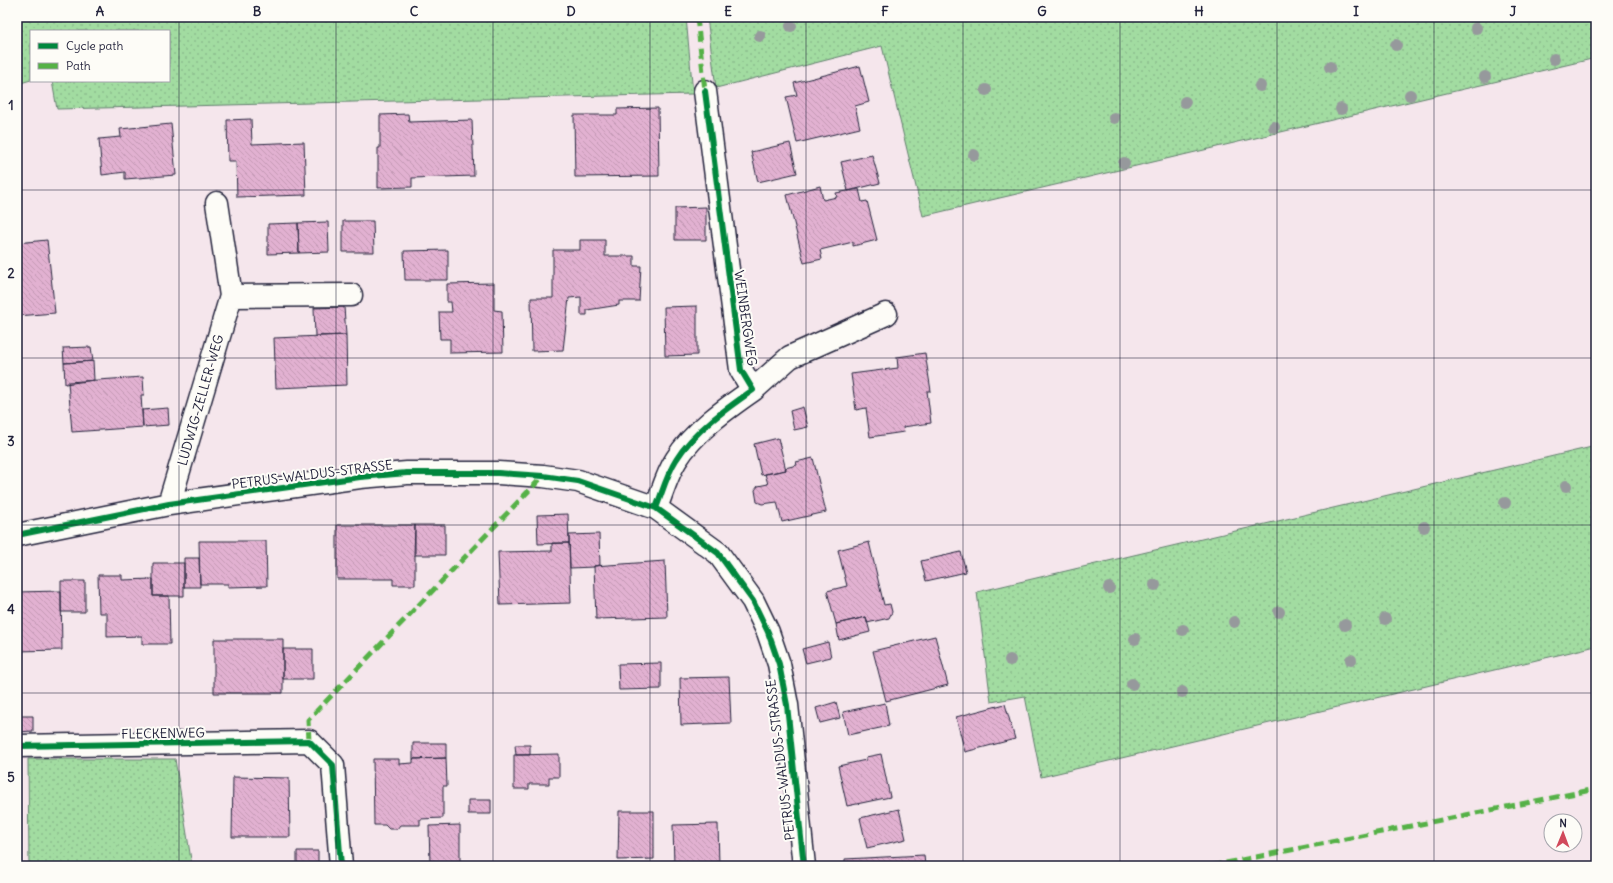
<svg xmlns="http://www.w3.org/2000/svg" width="1613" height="883" viewBox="0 0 1613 883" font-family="Delius,sans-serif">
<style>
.green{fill:url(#green-dots);stroke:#627f6e}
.building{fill:url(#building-back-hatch);stroke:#22223b}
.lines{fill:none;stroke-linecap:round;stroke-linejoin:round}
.minor-casing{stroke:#22223b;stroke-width:25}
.minor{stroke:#fdfcf7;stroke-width:22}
.quiet{stroke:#55b146;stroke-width:5;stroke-dasharray:10 5;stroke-linecap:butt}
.cycleway-casing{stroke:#fdfcf7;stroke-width:8}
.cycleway{stroke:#00873e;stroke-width:6}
.tree{fill:#96999c}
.grid{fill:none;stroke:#22223b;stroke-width:1;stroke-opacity:0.55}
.labels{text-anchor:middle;stroke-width:4;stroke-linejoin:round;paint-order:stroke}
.street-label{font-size:13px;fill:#22223b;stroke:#fdfcf7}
.neatline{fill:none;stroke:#22223b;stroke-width:1.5}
.grid-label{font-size:13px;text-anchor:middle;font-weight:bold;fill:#22223b}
</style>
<defs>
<pattern id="green-dots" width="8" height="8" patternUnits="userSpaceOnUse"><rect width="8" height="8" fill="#a2dca1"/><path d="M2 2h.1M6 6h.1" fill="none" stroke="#8bbc8c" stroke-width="1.8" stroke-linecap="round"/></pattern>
<pattern id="building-back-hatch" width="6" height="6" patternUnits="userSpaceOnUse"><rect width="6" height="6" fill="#e2b1d1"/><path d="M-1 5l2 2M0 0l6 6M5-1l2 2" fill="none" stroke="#c298b4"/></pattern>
</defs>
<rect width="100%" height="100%" fill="#f5e6ec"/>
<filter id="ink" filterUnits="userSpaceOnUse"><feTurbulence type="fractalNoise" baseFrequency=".025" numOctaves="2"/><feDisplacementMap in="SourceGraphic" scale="8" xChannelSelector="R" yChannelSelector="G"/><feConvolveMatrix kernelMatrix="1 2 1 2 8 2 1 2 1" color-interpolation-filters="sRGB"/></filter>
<g filter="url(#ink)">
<path class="green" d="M 17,17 L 686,17 L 693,94 L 57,109 L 52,81 L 169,81 L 169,31 L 31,31 L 31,80 L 17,84 Z
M 707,17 L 1596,17 L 1596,58 L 923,216 L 882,46 L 716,88 Z
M 1596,446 L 1596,646 L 1041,777 L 1025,696 L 991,702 L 977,592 Z
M 28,759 L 175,759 L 192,866 L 29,866 Z"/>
<path class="building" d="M 860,66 L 869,102 L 855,106 L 860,128 L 797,143 L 786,97 L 797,95 L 794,83 Z
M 658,108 L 659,176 L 575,177 L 574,115 L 617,115 L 617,109 Z
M 408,114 L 409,122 L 472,120 L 474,176 L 412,178 L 412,187 L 378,188 L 378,148 L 380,148 L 380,115 Z
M 251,119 L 252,144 L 304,142 L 306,195 L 237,197 L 236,161 L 228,161 L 227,120 Z
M 171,124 L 176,175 L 125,179 L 125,172 L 102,175 L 99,139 L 121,137 L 120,129 Z
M 790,143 L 797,173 L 758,182 L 751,152 Z
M 872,155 L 880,183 L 848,191 L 841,162 Z
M 820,186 L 823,200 L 837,197 L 836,193 L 859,189 L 862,202 L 867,201 L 877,240 L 853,246 L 853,242 L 820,250 L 822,259 L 804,263 L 787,195 Z
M 706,207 L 706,240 L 675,240 L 675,208 Z
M 343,221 L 373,221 L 374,252 L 343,252 Z
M 328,222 L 329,252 L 299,253 L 298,223 Z
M 298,223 L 299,253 L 268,254 L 268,224 Z
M 47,240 L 55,313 L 17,316 L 17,243 Z
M 580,240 L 605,240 L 605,256 L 634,256 L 634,266 L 641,266 L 639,301 L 619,301 L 619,305 L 587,310 L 587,315 L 581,315 L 581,297 L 569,298 L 563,350 L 532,351 L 531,298 L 553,298 L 553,250 L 580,250 Z
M 448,250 L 448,280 L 405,280 L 404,251 Z
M 494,283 L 494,310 L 502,311 L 503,352 L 450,353 L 450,339 L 440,339 L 439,312 L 452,312 L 451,302 L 447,302 L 447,284 Z
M 697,306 L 697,355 L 665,356 L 664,307 Z
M 344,307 L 346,335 L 315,336 L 314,308 Z
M 346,335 L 347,385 L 276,388 L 274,338 Z
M 91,347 L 93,361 L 64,363 L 63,348 Z
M 925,353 L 931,391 L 927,391 L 931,423 L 903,427 L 904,432 L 870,437 L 866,408 L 856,410 L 851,374 L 898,368 L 897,357 Z
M 93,361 L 94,380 L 65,384 L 64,363 Z
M 143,377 L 144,395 L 141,395 L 143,427 L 72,432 L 68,382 Z
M 803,407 L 808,427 L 794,430 L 790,411 Z
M 168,408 L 169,425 L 143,427 L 142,410 Z
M 778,438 L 786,470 L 761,475 L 754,444 Z
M 813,458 L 826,512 L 782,522 L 777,502 L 762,504 L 757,502 L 755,490 L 758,486 L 768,484 L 765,474 L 786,470 L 785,468 L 797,465 L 796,462 Z
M 568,514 L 569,543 L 538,544 L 537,515 Z
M 337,525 L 415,525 L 415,585 L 393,585 L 393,579 L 337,579 Z
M 415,525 L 445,525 L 445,555 L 414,555 Z
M 599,534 L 600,565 L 594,566 L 594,567 L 570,568 L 569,535 Z
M 199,541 L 266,541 L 267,586 L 228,587 L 228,584 L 200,584 Z
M 869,542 L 884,605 L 890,604 L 892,612 L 889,618 L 867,623 L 866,617 L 836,624 L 827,591 L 847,586 L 838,550 Z
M 552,543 L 569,543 L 571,603 L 500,605 L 498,552 L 552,551 Z
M 961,552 L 966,572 L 926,581 L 921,561 Z
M 184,558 L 199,558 L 200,587 L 184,587 Z
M 665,561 L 667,617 L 596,619 L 594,566 Z
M 153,563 L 184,563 L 184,596 L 153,596 Z
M 98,575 L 122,575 L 122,580 L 153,579 L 153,596 L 169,596 L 170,644 L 142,644 L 142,636 L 107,637 L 107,613 L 99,613 Z
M 61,581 L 85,581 L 85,612 L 61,612 Z
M 61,591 L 62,650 L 17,651 L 17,592 Z
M 866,617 L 870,632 L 839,640 L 836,624 Z
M 935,636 L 948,685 L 886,701 L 873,651 Z
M 214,639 L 283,639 L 283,693 L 214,693 Z
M 828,642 L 831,657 L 806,663 L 802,649 Z
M 283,649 L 313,649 L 313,679 L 283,679 Z
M 661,663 L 661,689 L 619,690 L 618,664 Z
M 729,677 L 731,723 L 681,725 L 680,678 Z
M 836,702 L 840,718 L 820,723 L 816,708 Z
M 885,703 L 889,726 L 848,735 L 843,712 Z
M 1005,704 L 1015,739 L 965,752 L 956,717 Z
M 17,716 L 33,716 L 33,731 L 17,732 Z
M 413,743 L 446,743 L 446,758 L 413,759 Z
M 515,745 L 530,745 L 530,755 L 516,755 Z
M 559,754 L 559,777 L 549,777 L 549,784 L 529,784 L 529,789 L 514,789 L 514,755 Z
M 881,754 L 890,797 L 847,806 L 838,766 L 866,760 L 866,757 Z
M 446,758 L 447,786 L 443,786 L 443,818 L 420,819 L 420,825 L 400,825 L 397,829 L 389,829 L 385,825 L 374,825 L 373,759 L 399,759 L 399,764 L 413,763 L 413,759 Z
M 233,777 L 289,778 L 290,837 L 232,837 Z
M 468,800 L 491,800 L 491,814 L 468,814 Z
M 899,809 L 906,839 L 867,848 L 860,818 Z
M 619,811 L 654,811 L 654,859 L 618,860 Z
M 718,824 L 719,866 L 674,866 L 673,825 Z
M 460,825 L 460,863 L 430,864 L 429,826 Z
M 297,851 L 318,851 L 318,866 L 297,866 Z
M 924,855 L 925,866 L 845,866 L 845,859 Z"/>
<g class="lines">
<g class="minor-casing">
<path id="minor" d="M 217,203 L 231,296
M 753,390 L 790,357 L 886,314
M 169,504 L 231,296 L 351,295
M 656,508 C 662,493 667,474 676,460 C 693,432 727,408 753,390 L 741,370 L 705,91
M 17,535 L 169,504 L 360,477 L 407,473 L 498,473 L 543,476 L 578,481 L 656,508 L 718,553 L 753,601 L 768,632 L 779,664 L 787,705 L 804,866
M 17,746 L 309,741 L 333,765 L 341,866"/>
</g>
<use href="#minor" class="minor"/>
<path class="quiet" d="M 697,17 L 705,91
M 309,741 L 308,720 L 543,476
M 1211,866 L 1596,789"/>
<g class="cycleway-casing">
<path id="cycleway" d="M 656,508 C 662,493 667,474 676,460 C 693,432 727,408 753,390 L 741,370 L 705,91
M 17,535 L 169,504 L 360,477 L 407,473 L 498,473 L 543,476 L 578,481 L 656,508 L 718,553 L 753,601 L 768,632 L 779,664 L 787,705 L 804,866
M 17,746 L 309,741 L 333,765 L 341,866"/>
</g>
<use href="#cycleway" class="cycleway"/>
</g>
<g class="tree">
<circle cx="791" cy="26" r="6"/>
<circle cx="1476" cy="28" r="6"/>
<circle cx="760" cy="36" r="6"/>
<circle cx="1396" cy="45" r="6"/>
<circle cx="1554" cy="59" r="6"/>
<circle cx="1330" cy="67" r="6"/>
<circle cx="1485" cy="77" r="6"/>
<circle cx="1260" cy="86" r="6"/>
<circle cx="986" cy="90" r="6"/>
<circle cx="1410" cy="95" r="6"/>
<circle cx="1185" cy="102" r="6"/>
<circle cx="1341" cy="109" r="6"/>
<circle cx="1114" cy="118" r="6"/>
<circle cx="1274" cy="127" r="6"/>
<circle cx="974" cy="155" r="6"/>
<circle cx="1124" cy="163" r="6"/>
<circle cx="1566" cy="486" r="6"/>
<circle cx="1505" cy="503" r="6"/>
<circle cx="1424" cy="527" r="6"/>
<circle cx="1155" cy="585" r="6"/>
<circle cx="1109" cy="588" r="6"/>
<circle cx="1279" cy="612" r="6"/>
<circle cx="1385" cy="619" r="6"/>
<circle cx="1234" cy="622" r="6"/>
<circle cx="1345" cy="625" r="6"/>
<circle cx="1183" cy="630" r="6"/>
<circle cx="1135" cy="639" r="6"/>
<circle cx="1010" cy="660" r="6"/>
<circle cx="1351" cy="660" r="6"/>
<circle cx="1132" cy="684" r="6"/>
<circle cx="1182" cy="692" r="6"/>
</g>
</g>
<path class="grid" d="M 179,17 L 179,866M 336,17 L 336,866M 493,17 L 493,866M 650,17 L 650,866M 806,17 L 806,866M 963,17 L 963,866M 1120,17 L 1120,866M 1277,17 L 1277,866M 1434,17 L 1434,866M 17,190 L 1596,190M 17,358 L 1596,358M 17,525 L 1596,525M 17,693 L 1596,693"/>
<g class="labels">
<g class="street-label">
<text transform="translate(746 318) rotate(82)" y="5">WEINBERGWEG</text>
<text transform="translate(200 400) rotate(-74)" y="5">LUDWIG-ZELLER-WEG</text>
<text transform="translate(312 474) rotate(-7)" y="5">PETRUS-WALDUS-STRASSE</text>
<text transform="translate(163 733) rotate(-1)" y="5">FLECKENWEG</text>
<text transform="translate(780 760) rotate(-97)" y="5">PETRUS-WALDUS-STRASSE</text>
</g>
</g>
<rect width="1613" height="883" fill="none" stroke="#fdfcf7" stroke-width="44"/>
<rect x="30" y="30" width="140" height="52" fill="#fdfcf7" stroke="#a5a5ac"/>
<rect x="38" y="43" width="20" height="6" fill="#00873e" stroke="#a5a5ac"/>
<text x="66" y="50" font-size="12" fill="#22223b">Cycle path</text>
<rect x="38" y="63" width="20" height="6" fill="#55b146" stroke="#a5a5ac"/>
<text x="66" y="70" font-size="12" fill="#22223b">Path</text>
<g transform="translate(1563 833) rotate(1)"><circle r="19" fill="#fdfcf7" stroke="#a5a5ac"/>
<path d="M0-3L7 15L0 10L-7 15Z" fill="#d1495b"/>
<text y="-6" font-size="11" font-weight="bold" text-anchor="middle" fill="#22223b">N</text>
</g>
<rect x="22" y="22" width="1569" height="839" class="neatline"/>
<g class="grid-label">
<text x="100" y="16">A</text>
<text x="257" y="16">B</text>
<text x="414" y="16">C</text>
<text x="571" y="16">D</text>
<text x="728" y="16">E</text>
<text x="885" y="16">F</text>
<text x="1042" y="16">G</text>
<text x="1199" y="16">H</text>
<text x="1356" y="16">I</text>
<text x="1513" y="16">J</text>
<text x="11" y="110">1</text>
<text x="11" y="278">2</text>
<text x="11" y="446">3</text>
<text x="11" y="614">4</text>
<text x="11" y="782">5</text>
</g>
</svg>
